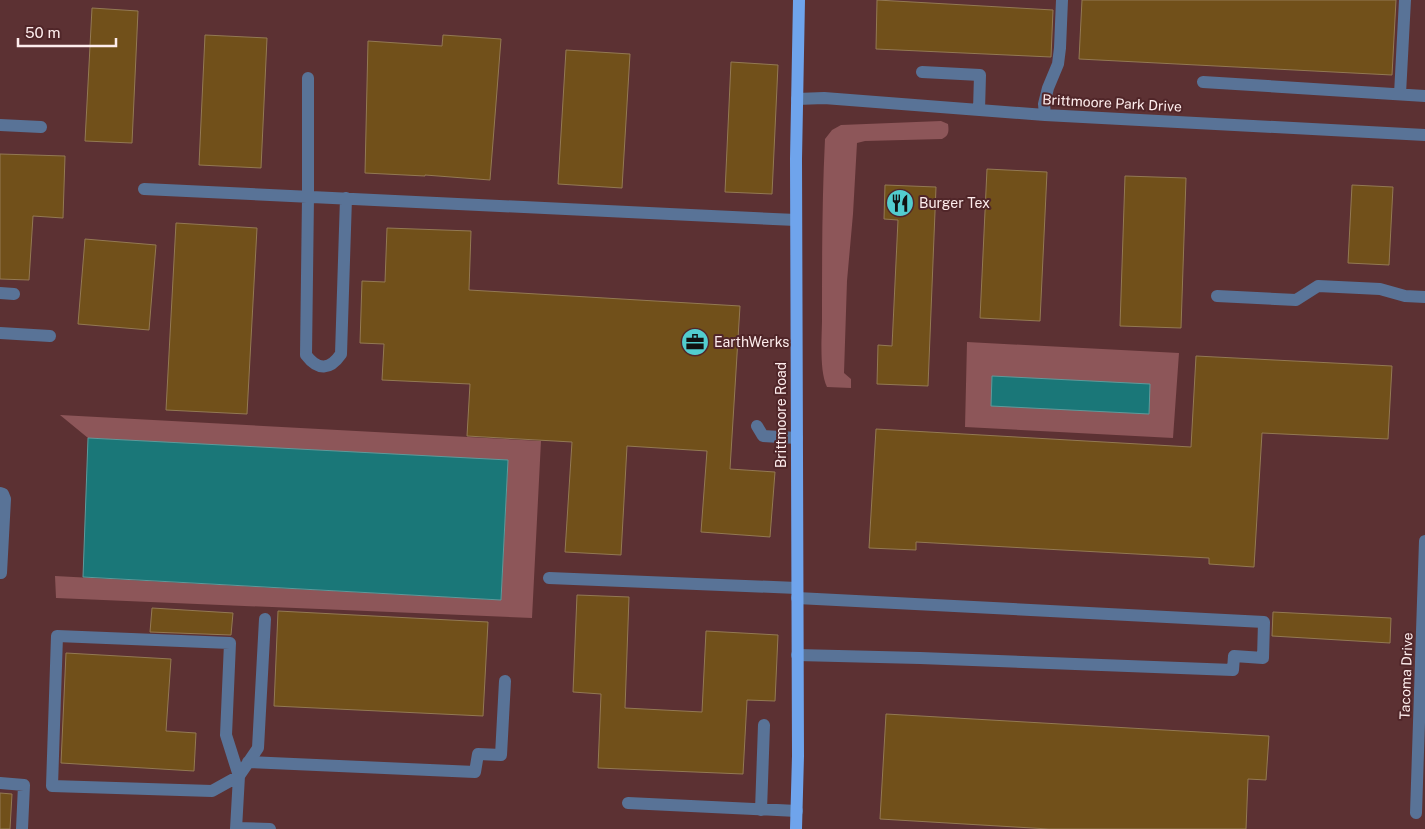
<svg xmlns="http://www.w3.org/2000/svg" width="1425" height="829" viewBox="0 0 1425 829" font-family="'Public Sans',sans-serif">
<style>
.green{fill:#8d5659}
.water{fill:#1a7778;stroke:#5e9a9b}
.building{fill:#71501a;stroke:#937953}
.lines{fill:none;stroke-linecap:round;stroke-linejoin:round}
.minor{stroke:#597397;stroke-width:12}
.major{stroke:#6fa4ec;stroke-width:12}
.labels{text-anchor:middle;stroke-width:4;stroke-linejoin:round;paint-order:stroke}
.street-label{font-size:14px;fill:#feeded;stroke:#502629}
.poi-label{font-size:14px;fill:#feeded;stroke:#502629;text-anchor:start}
</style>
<rect width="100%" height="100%" fill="#5c3133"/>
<path class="green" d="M 941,121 L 948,124 C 949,131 949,136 942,139 L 865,141 L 857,143 L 853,214 L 847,281 L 844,373 L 851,379 L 851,388 L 827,387 C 819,371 822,336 822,319 C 822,259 822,199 825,139 L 832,130 L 841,125 Z
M 967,342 L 1179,353 L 1173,438 L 965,427 Z
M 60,415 L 541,441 L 532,618 L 56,598 L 55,576 L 501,600 L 508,461 L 88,438 Z"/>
<path class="water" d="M 992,376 L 1150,384 L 1149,414 L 991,406 Z
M 88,438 L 508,460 L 501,600 L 83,577 Z"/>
<path class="building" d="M 877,0 L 1053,10 L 1051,57 L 876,49 Z
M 1082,0 L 1396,0 L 1392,75 L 1079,59 Z
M 92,8 L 138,11 L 132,143 L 85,141 Z
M 205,35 L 267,38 L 261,168 L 199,165 Z
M 443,35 L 501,39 L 490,180 L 425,175 L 425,176 L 365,173 L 368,41 L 442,46 Z
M 566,50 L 630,54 L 622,188 L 558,184 Z
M 731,62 L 778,65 L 772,194 L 725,192 Z
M 0,154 L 65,156 L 63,218 L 33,216 L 29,280 L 0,279 Z
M 987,169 L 1047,172 L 1040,321 L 980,318 Z
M 1125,176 L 1186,178 L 1181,328 L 1120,326 Z
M 885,185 L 936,187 L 928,386 L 877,384 L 878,345 L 892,346 L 898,220 L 884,219 Z
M 1352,185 L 1393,187 L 1389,265 L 1348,263 Z
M 176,223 L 257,228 L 247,414 L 166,410 Z
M 387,228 L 471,231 L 469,290 L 740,306 L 730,469 L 775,472 L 770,537 L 701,532 L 707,451 L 627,446 L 621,555 L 565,552 L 572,442 L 467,436 L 470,384 L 382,380 L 384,344 L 360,343 L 362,281 L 385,282 Z
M 85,239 L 156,245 L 149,330 L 78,324 Z
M 1196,356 L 1392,366 L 1388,439 L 1262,433 L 1254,567 L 1209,564 L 1209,558 L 916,542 L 916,550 L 869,548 L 876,429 L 1191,447 Z
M 577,595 L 629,597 L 625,708 L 702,712 L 706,631 L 778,635 L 775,701 L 747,700 L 743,774 L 598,768 L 601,694 L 573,692 Z
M 152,608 L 233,613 L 231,635 L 150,632 Z
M 278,611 L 488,622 L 483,716 L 274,706 Z
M 1273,612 L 1391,618 L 1390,643 L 1272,636 Z
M 66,653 L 171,659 L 166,731 L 196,733 L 194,771 L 61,763 Z
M 886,714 L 1269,736 L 1266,780 L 1248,779 L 1246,829 L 1049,829 L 880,819 Z
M 0,793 L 12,794 L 10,829 L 0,829 Z"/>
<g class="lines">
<path class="minor" d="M 922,72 L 980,75 L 979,110
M 308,78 L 308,197 L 306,355 C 318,371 330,370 341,354 L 346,198
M 1203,82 L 1425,96
M 1400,94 L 1405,0
M 797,99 L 824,98 L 1045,115 L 1425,135
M 1045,115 L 1044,104 L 1048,88 L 1058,64 L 1060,48 L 1062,0
M 0,125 L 41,127
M 144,189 L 796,220
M 0,293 L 14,294
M 1217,296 L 1296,300 L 1318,286 L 1380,289 L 1405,296 L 1425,297
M 0,333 L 50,336
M 757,426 L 763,436 L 797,438
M 0,493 L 3,494 L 5,499 L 1,573
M 549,578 L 797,588
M 797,598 L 1264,622 L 1263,658 L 1234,656 L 1233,670 L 920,658 L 797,655
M 248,762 L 475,772 L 478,754 L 501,755 L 505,681
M 0,783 L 24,785 L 22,829
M 628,803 L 797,811
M 761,810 L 764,725
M 1416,813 L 1425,541
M 236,828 L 270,829
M 236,829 L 239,776 L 226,735 L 230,643 L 57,636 L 52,786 L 212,791 L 239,776 L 258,748 L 265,619"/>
<path class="major" d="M 796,829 L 798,756 L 796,159 L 799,0"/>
</g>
<defs>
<g id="restaurant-disc" transform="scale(1.4375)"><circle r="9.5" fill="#52cdcf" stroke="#502629"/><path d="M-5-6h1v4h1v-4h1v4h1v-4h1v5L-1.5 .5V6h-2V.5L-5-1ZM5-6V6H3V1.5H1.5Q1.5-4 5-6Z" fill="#111"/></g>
<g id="office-disc" transform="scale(1.4375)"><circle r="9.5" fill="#52cdcf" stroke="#502629"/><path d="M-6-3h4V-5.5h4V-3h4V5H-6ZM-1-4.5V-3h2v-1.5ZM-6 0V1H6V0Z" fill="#111"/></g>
</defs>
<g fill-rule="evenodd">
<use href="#restaurant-disc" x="900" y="203"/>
<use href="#office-disc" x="695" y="342"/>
</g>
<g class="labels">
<g class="street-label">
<text transform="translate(1112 103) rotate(3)" y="5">Brittmoore Park Drive</text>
<text transform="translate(781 415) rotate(-90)" y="5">Brittmoore Road</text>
<text transform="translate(1406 676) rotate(-88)" y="5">Tacoma Drive</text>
</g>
<g class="poi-label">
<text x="919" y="208">Burger Tex</text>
<text x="714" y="347">EarthWerks</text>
</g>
</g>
<path d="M18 38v8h98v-8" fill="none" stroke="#feeded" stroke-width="2.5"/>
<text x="25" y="38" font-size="15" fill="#feeded" stroke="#502629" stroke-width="4" paint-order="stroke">50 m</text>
</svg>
